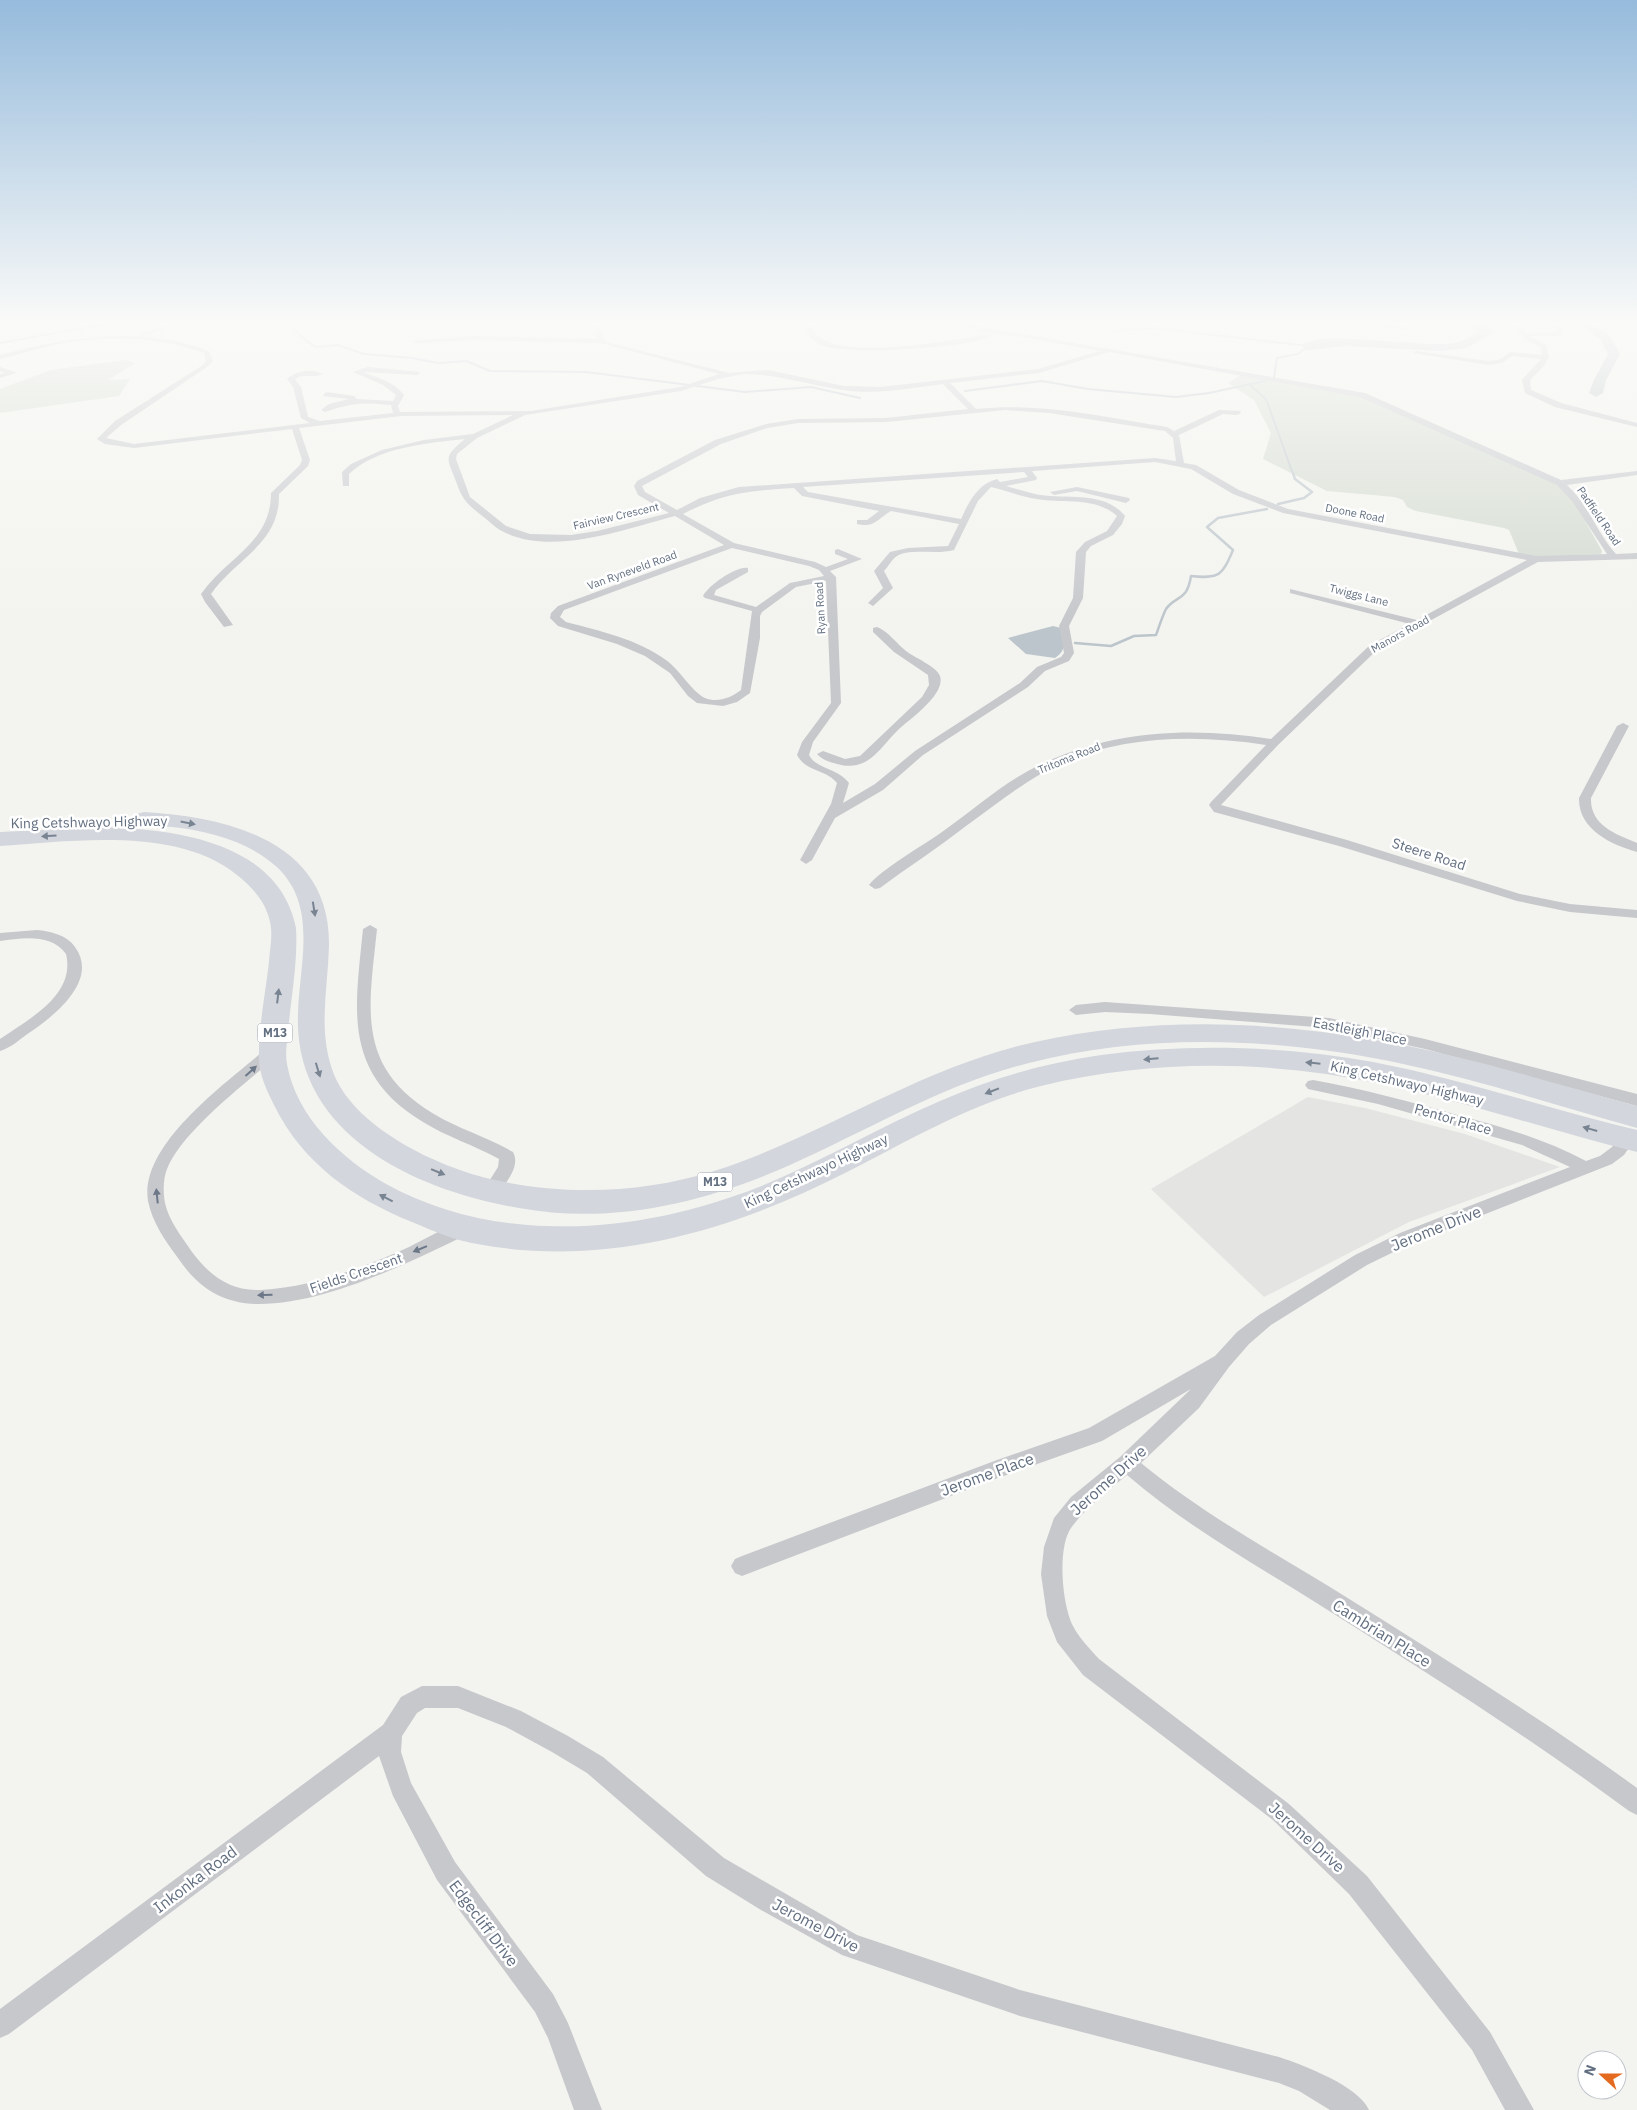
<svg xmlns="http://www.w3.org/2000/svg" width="1637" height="2110" viewBox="0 0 1637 2110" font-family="'IBM Plex Sans',sans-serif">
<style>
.built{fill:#e4e4e3}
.green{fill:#d3dbd0}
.water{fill:#bcc5cb}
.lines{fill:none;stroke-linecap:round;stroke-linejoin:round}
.stream-far1{stroke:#bcc5cb;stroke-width:2}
.stream{stroke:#bcc5cb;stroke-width:2.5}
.river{fill:#bcc5cb;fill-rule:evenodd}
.minor{fill:#c6c8cc;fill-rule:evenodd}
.motorway{fill:#d3d6dc;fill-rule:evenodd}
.oneway{fill:#798493}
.oneway2{fill:#6c7888}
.labels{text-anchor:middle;stroke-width:5;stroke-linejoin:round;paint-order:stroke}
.far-street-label{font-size:11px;fill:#626f81;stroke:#fff}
.shield{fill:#fff;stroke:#919aa7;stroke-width:1}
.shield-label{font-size:12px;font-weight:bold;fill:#626f81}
.street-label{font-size:14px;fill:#626f81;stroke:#fff}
.near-street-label{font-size:16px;fill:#626f81;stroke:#fff}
</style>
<rect width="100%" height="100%" fill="#f3f4ef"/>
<path class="built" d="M 1308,1097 L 1365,1108 L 1465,1134 L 1560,1167 L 1409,1222 L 1264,1297 L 1151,1189 Z"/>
<path class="green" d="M 126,360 L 135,363 L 108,380 L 130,379 L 119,396 L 0,413 L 0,389 L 51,370 Z
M 1241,375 L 1365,397 L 1544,476 L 1570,494 L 1602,551 L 1601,554 L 1534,557 L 1519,554 L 1509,530 L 1504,528 L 1416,511 L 1407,507 L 1403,500 L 1395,497 L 1327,491 L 1263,459 L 1271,433 L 1254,400 L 1228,383 Z"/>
<path class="water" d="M 1053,626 L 1061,628 C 1063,641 1068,650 1055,658 L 1026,654 L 1008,638 Z"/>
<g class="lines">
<path class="stream-far1" d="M 291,325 L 299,335 L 315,347 L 338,345 L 364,354 L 412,358 L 438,363 L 466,361 L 490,371 L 586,372 L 745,392 L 811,387 L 860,398
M 1149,325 L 1156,328 L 1308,346
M 1115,331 L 1153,328
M 0,343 L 100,325
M 1274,377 L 1277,358 L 1298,354 L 1308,346
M 1249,384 L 1266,399 L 1293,474
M 965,391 L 1042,381 L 1088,389 L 1176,397 L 1209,393 L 1265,381"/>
<path class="stream" d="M 1278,504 L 1304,498 L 1312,492 L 1295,479 L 1293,473
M 1075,643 L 1111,646 L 1134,636 L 1156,635 C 1159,627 1162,617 1166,609 C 1176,595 1187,602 1191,576 C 1219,579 1222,576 1233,550 L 1207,527 L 1218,518 L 1267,509"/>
<path class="river" d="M 1463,325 L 1482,325 L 1496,331 L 1466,348 L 1441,351 L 1345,346 L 1308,350 L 1302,346 C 1319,327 1428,351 1459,342 C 1466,340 1473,335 1479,332 Z
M 1581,325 C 1605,325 1610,335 1620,354 L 1606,380 L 1603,393 L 1596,397 L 1589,393 L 1594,380 L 1608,354 L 1600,339 Z"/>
<path class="minor" d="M 170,325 L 180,325 L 141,336 L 138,334 Z
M 595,325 L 601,325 L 604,340 L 610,343 L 729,373 L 768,370 L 844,386 L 881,387 L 1038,369 L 1100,351 L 1023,337 L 984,333 L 960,325 L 970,325 L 1365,393 L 1561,480 L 1637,471 L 1637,475 L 1567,485 C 1588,504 1597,533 1616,554 L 1637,553 L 1637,559 L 1538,562 L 1378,649 L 1278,745 L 1221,805 L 1347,840 L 1520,894 L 1570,904 L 1637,910 L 1637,918 L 1570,912 L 1517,901 L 1339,846 L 1214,812 L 1209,805 L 1211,802 L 1266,745 C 1199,735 1127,735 1064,762 C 1028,778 998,803 966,826 C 938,848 908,867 880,888 L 875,889 L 869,885 C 879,871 925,844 942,832 C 971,812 997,788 1028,771 C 1103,730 1189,726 1271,739 L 1370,645 L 1410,624 L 1290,593 L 1290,589 L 1417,620 L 1527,560 L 1283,513 L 1233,494 L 1191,469 L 1155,462 L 1032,471 L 1037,478 L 1036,480 L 1006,486 C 1017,489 1029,493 1040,495 C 1069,499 1105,491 1125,516 L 1122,524 L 1113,535 L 1091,546 L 1086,552 L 1083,598 L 1069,626 L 1074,653 L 1069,661 L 1045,671 L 1028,687 L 923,755 L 883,790 L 835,818 L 812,860 L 806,864 L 800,860 L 831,804 L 837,783 C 826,769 806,772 797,755 L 802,742 L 831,703 L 826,581 L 796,587 L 762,612 L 760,616 L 760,638 L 750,693 L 737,702 L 723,706 L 697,703 L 688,696 L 670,673 L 645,656 L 617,644 L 558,626 L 550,618 L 551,613 L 558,606 L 724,545 L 675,516 C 625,529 549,558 500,530 C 495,527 490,522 485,518 C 470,506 463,502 457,484 C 447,457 442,458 465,439 C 428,443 377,447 349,474 L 349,486 L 343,486 L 342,472 L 351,464 L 382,450 L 424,440 L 473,434 L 513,415 L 401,416 L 299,428 L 310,460 L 308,466 L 279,494 C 280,544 236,558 211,594 L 233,625 L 224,627 L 205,602 L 201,594 C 227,557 271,543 271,493 L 300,465 L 302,460 L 292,429 L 134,448 L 105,444 L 97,439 L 115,421 L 203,365 L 206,361 L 204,353 C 162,337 107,336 63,343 C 42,347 21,354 0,359 L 0,355 C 68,337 142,325 209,351 L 213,361 L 207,367 L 121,425 L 106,438 L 134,444 L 310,423 L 301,418 L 293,387 L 287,379 C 296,371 313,368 322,374 C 314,379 303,373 295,379 L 301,387 L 308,417 L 320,421 L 393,413 L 391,405 C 363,402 351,403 325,412 L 321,410 L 329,404 L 349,399 L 323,396 L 326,392 L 354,396 L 357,399 L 393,401 L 396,395 L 383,385 L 353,372 L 368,367 L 420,372 L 418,375 L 363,372 C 378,378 393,381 404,395 L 398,406 L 400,412 L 531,411 L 680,387 L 719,374 L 600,343 L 472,340 L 416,343 L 413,341 L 472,336 L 597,339 ZM 1109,352 L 1360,397 L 1557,485 L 1572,501 L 1607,554 L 1536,556 L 1288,509 L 1239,490 L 1196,465 L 1184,463 L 1179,435 L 1223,414 L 1237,415 L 1241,413 L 1240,411 L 1219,410 L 1174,431 L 1167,427 C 1104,417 1040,402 976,409 L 950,383 L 1039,373 ZM 744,374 C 778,374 809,385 843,390 C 876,395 910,388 943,384 L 968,409 L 886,418 L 798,419 L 766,424 L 715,440 L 637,481 L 634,486 L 638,495 L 669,513 L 597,531 L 571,535 L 530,534 L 506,526 L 470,497 L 456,459 L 457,454 L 477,438 L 525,415 L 681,391 L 718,379 ZM 1005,410 L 1049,413 L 1165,431 L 1173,438 L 1176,461 L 1155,458 L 739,487 L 700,498 L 677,510 L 645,492 L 642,486 L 721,444 L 767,428 L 798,423 L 886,422 ZM 1024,472 L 1028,477 L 1000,482 L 997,479 C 978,484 969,501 961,519 L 808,492 L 803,487 ZM 991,487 C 1007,491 1022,497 1037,499 C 1064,504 1095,496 1117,516 L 1107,531 L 1085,542 L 1076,552 L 1073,598 L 1059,626 L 1064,653 L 1061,657 L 1037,667 L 1020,683 L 915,751 L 875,784 L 843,803 L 849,783 C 838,768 816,769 809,755 L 813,742 L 841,703 L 836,577 L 830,571 L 862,559 L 838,549 L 835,550 L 835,554 L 848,559 L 826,567 L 815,562 L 734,543 L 683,514 C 725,492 748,491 794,488 L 802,496 L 879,511 L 867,520 L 857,520 L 857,524 C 875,528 877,519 891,511 L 959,524 L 948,546 L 908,548 L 890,552 L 874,571 L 883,588 L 868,603 L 873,606 L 893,588 L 884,571 C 888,567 892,559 897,556 C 910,548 938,555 954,550 L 978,501 ZM 732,548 L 809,566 L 819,570 L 824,576 L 790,583 L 756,607 L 714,595 L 716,590 L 748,572 L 748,568 C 736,566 709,585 703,596 L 705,598 L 752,611 L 741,690 C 731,698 717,703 705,698 C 692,692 680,670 666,660 C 637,639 600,631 566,622 L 560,617 L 564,610 Z
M 805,325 L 811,325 C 821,367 956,339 989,334 L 992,336 C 972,348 843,356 821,345 C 812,340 807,335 805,325 Z
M 1362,325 L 1392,325 L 1411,328 L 1408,330 Z
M 1513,325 L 1519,325 L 1526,333 L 1558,332 L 1551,325 L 1558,325 L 1564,331 L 1561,336 L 1529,336 L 1546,345 L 1549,357 L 1543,367 L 1530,380 L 1531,390 L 1561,403 L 1637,423 L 1637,427 L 1555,407 L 1525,393 L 1522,380 L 1541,359 L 1512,356 L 1502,363 L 1488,365 L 1413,353 L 1416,351 L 1488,361 L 1498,360 L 1511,352 L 1542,355 L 1541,347 L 1526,340 Z
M 0,367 L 15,372 L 16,373 L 0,378 L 0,374 L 5,373 L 0,371 Z
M 1077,487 L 1129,498 L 1130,500 L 1126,503 L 1077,491 L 1054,495 L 1050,492 Z
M 877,627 C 887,630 898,645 906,651 C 915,658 936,666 940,676 C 946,694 910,719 899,729 C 880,747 869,773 837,764 C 830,762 822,760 817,754 L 823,751 L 845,759 L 860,756 L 922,697 L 929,685 L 928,675 L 894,652 L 873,632 L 873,628 Z
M 1623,723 L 1629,726 L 1591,798 C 1590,825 1615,834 1637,843 L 1637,852 C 1611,845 1578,829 1579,798 L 1617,726 Z
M 370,925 L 377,929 C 369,1008 355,1067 434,1114 C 459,1129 487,1137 513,1152 C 521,1167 505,1183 497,1196 L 491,1197 L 485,1196 L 483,1191 L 498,1167 L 499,1159 C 474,1145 447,1137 423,1122 C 342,1073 355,1010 363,929 Z
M 37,930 C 50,931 67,935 75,947 C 100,981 52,1018 26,1035 C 18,1041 10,1048 0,1051 L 0,1039 C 29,1019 76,995 66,954 C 51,933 22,938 0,941 L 0,933 Z
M 1105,1002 L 1329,1018 L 1425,1039 L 1637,1094 L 1637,1106 L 1425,1049 L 1329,1028 L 1150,1014 L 1105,1012 L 1076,1015 L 1069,1010 L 1076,1005 Z
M 272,1047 L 277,1048 L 279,1052 L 277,1056 C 246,1083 182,1131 167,1169 C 163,1179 163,1192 165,1203 C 169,1221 182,1237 192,1252 C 210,1276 230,1291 261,1290 C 312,1287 363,1268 409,1247 C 427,1238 445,1227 464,1221 L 470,1223 L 473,1228 L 470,1233 C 411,1262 326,1304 259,1304 C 223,1304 198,1288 178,1258 C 166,1242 152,1222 148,1201 C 139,1144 228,1082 267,1048 Z
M 1313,1080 C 1362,1089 1409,1101 1457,1115 C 1503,1127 1544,1139 1586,1161 L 1600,1156 L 1612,1147 L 1621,1135 L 1633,1135 L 1635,1139 L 1624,1155 L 1612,1164 L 1412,1243 L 1367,1265 L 1271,1325 L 1249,1344 L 1229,1367 L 1199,1408 L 1141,1463 C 1199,1511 1266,1548 1330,1587 C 1434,1652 1538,1716 1637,1788 L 1637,1815 L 1629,1811 C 1528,1736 1421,1669 1315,1602 C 1251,1562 1185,1525 1127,1475 C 1107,1492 1086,1507 1071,1528 C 1057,1548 1062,1605 1073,1626 C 1079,1638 1090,1649 1099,1659 L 1289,1804 L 1367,1876 L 1490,2032 L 1534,2110 L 1505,2110 L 1472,2050 L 1349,1894 L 1273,1820 L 1083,1675 L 1057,1642 L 1047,1616 L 1041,1574 L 1044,1547 L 1054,1518 L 1071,1497 L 1120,1457 L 1191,1389 L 1102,1441 L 998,1478 L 742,1576 L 735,1573 L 731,1566 L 735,1559 L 742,1556 L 997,1460 L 1089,1428 L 1215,1356 L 1237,1332 L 1259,1315 L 1355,1255 L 1400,1233 L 1570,1167 L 1522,1145 L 1378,1104 L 1308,1089 L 1305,1085 L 1308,1081 Z
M 422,1686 L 458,1686 L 521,1711 L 568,1736 L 603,1757 L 724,1858 L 857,1935 L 1020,1990 L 1279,2057 C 1303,2065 1359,2086 1369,2110 L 1330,2110 L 1299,2091 L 1279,2083 L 1020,2016 L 842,1955 L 761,1910 L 706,1876 L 587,1773 L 552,1752 L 506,1727 L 458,1708 L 425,1708 L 417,1713 L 402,1736 L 401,1752 L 411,1783 L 455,1862 L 553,1994 L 568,2023 L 602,2110 L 574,2110 L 548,2038 L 535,2012 L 437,1880 L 393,1796 L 379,1756 L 9,2034 L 0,2038 L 0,2009 L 383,1725 L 401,1697 Z"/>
<path class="motorway" d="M 144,812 C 228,817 331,841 329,946 C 328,987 318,1028 332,1069 C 351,1127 439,1168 495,1180 C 566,1196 644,1193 714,1171 C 824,1136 920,1067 1035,1042 C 1144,1018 1260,1020 1370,1039 C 1461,1054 1549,1082 1637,1106 L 1637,1128 C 1559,1106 1482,1081 1403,1064 C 1282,1038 1149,1032 1029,1063 C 944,1084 869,1130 790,1165 C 705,1203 612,1225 519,1208 C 417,1191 293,1135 298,1014 C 299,965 318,909 279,869 C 251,842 209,831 172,827 C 160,826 148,826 136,824 L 133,819 L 136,814 Z
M 101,827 C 173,829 279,841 296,928 C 298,962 291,998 288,1032 C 287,1042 285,1054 287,1064 C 296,1117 342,1159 386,1184 C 437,1212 490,1224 547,1226 C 620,1229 692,1213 759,1187 C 821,1162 879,1127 940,1101 C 992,1078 1045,1063 1101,1055 C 1192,1043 1283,1046 1373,1062 C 1462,1079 1549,1109 1637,1130 L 1637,1152 C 1551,1131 1468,1102 1381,1084 C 1271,1060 1152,1059 1041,1086 C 972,1103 908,1141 845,1173 C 731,1231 605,1268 477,1244 C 454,1240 433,1231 412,1222 C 353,1198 303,1164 274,1105 C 267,1091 259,1074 259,1059 C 258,1029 266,991 269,961 C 270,948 273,935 270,922 C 266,902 253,888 237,875 C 178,826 72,841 0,846 L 0,832 Z"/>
</g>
<defs><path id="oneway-solid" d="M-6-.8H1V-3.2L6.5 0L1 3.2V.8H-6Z" transform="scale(1.25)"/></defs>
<g class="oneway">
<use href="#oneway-solid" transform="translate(188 823) rotate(11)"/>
<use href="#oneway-solid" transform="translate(49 836) rotate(177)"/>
<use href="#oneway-solid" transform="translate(314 909) rotate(81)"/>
<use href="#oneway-solid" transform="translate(278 996) rotate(-83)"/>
<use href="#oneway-solid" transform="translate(1151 1059) rotate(175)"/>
<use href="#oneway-solid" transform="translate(1313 1063) rotate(-174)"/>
<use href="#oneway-solid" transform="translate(318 1070) rotate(73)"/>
<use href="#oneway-solid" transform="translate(992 1091) rotate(159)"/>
<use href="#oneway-solid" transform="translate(1590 1129) rotate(-164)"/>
<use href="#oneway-solid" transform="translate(438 1172) rotate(22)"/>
<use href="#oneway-solid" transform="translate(386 1198) rotate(-153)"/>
</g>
<g class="oneway2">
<use href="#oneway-solid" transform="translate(251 1071) rotate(-42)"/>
<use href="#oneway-solid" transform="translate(157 1196) rotate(-96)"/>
<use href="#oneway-solid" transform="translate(420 1249) rotate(158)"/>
<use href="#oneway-solid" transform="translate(265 1295) rotate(178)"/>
</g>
<linearGradient id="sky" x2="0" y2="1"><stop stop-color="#96bbdc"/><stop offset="0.52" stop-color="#fafaf8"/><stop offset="1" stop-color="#fafaf8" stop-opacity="0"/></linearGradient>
<rect width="1637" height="620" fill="url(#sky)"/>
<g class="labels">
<g class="far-street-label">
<text transform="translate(1355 513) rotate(11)" y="4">Doone Road</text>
<text transform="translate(616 516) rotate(-13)" y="4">Fairview Crescent</text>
<text transform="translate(1599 516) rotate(56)" y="4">Padfield Road</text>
<text transform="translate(632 570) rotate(-20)" y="4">Van Ryneveld Road</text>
<text transform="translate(1359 595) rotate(14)" y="4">Twiggs Lane</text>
<text transform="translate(820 608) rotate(-93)" y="4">Ryan Road</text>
<text transform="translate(1400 634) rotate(-29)" y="4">Manors Road</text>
<text transform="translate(1069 758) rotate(-22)" y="4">Tritoma Road</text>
</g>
<g class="shield">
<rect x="257.5" y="1023.5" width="35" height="19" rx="4"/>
<rect x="697.5" y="1172.5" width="35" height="19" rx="4"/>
</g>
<g class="shield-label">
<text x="275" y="1037">M13</text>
<text x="715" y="1186">M13</text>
</g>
<g class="street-label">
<text transform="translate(89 822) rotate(-1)" y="5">King Cetshwayo Highway</text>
<text transform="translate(1429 854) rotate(18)" y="5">Steere Road</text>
<text transform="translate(1360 1031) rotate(11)" y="5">Eastleigh Place</text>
<text transform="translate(1407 1083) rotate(13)" y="5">King Cetshwayo Highway</text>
<text transform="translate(1453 1119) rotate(16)" y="5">Pentor Place</text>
<text transform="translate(816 1171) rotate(-25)" y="5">King Cetshwayo Highway</text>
<text transform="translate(356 1273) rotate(-19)" y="5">Fields Crescent</text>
</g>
<g class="near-street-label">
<text transform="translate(1436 1228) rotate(-22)" y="6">Jerome Drive</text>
<text transform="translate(987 1474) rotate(-20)" y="6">Jerome Place</text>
<text transform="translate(1108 1480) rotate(-42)" y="6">Jerome Drive</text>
<text transform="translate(1382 1633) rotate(32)" y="6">Cambrian Place</text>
<text transform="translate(1307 1837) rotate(42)" y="6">Jerome Drive</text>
<text transform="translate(195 1879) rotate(-37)" y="6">Inkonka Road</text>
<text transform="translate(484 1923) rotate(53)" y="6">Edgecliff Drive</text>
<text transform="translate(816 1925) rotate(28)" y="6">Jerome Drive</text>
</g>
</g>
<g transform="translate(1602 2075) rotate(291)"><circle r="24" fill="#ffffff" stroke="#c0c5cd"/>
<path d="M0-4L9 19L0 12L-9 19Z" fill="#e46a1f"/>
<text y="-8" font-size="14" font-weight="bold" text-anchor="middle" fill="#626f81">N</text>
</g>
</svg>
